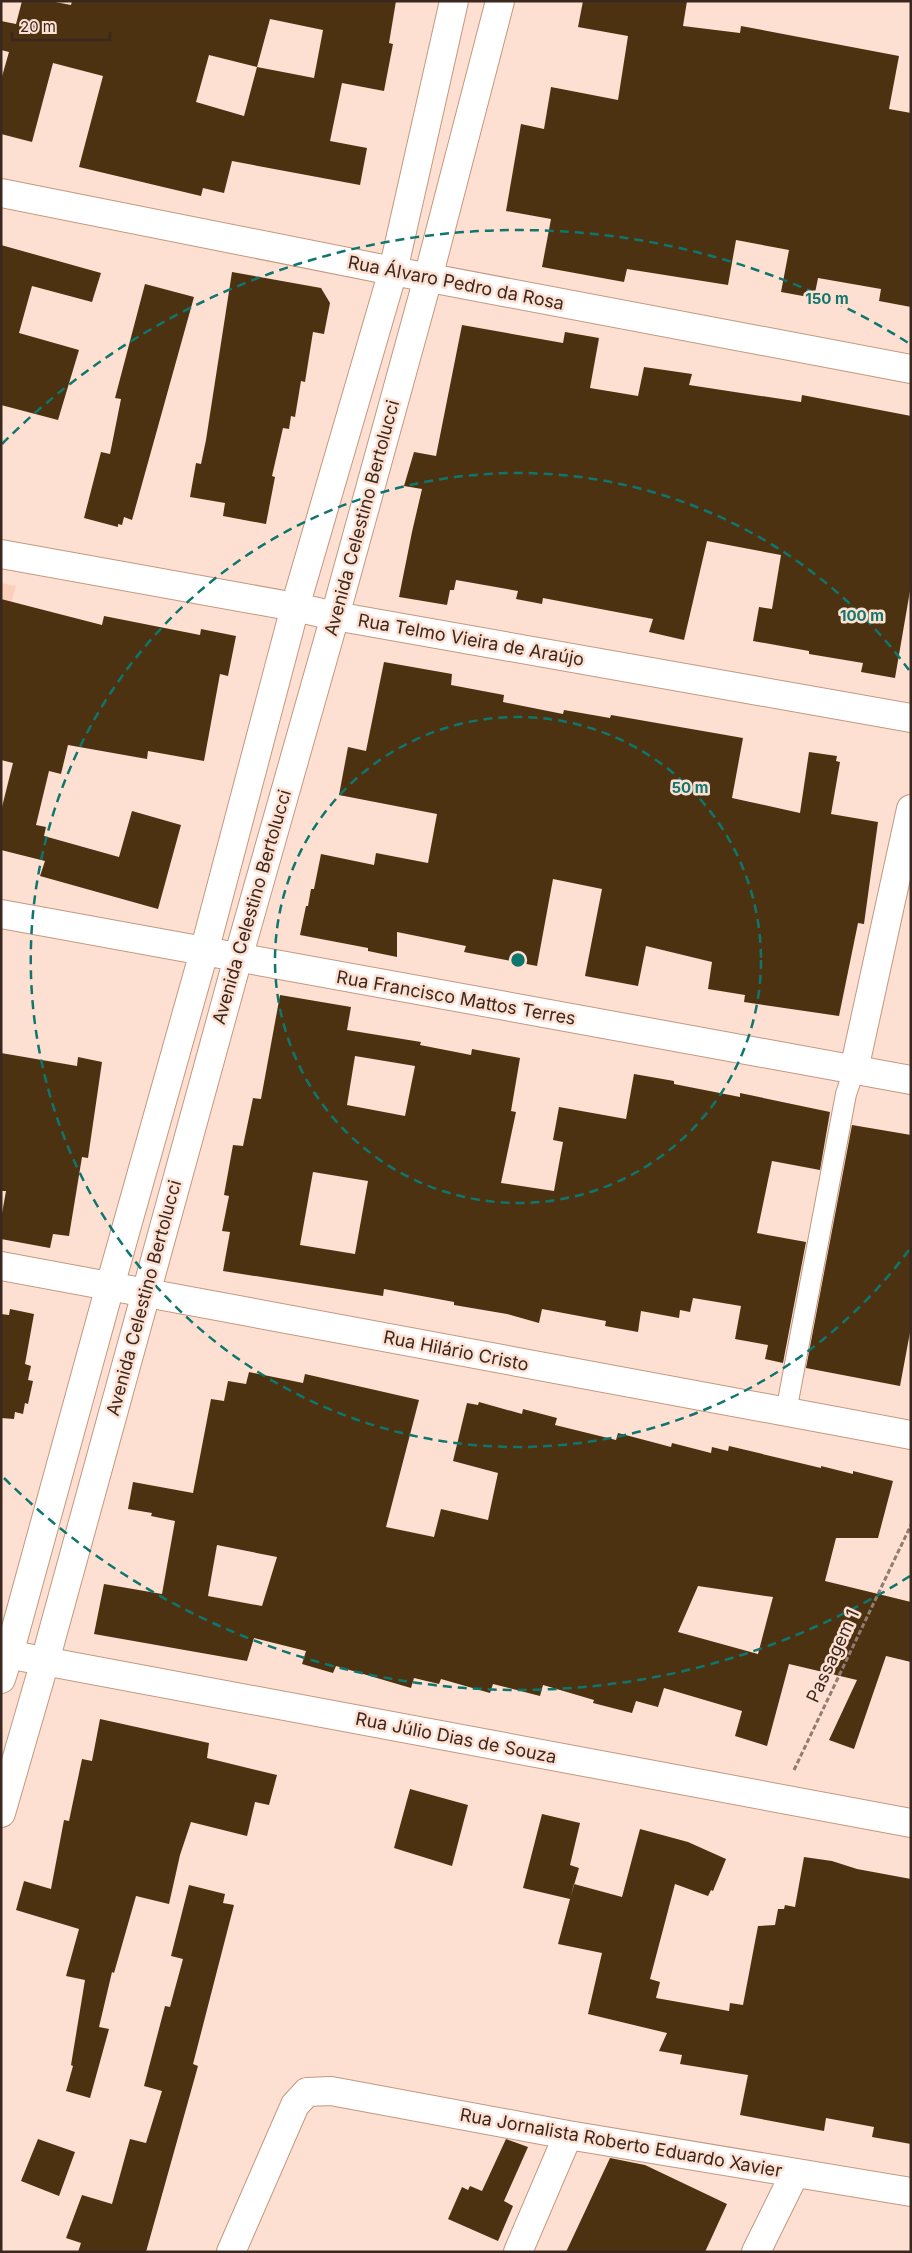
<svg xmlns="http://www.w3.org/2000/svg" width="912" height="2253" viewBox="0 0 912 2253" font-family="Inter,sans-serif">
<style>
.built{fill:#fccfb8}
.building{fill:#4c3211;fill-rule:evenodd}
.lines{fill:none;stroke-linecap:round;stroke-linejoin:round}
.service-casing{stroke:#c4977f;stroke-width:22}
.minor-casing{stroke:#c4977f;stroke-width:30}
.tertiary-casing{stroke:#c4977f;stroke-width:30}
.path{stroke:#927b6f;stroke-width:3;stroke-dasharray:5 2.5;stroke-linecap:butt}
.service{stroke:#fff;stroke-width:20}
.minor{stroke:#fff;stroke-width:28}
.tertiary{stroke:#fff;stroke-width:28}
.ring{fill:none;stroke:#0f766e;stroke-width:2.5;stroke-dasharray:9 6}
.labels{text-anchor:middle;stroke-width:5;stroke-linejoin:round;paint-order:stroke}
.street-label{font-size:18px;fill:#3a281e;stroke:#fde0d1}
.centre{fill:#0f766e;stroke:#fde0d1;stroke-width:2.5}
.ring-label{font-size:15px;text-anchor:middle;font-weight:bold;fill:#0f766e;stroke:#fde0d1;stroke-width:5;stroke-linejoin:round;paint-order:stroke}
</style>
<rect width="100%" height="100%" fill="#fde0d1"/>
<path class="built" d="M 1,583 L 16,586 L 1,637 Z"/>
<path class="building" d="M 22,1 L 50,1 L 71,5 L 72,1 L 396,1 L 389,43 L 393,44 L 384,91 L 342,83 L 330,141 L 367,148 L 360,185 L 232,161 L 224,193 L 203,188 L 201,196 L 79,167 L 103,76 L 53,63 L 32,142 L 1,134 L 1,80 L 9,52 L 1,50 L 1,21 L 16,24 ZM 270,19 L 323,30 L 314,78 L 257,67 ZM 209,55 L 257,67 L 244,116 L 196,102 Z
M 583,1 L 687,1 L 683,26 L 740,33 L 741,26 L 899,56 L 889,109 L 911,113 L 911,307 L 879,301 L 881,289 L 818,278 L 814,298 L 781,292 L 789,250 L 736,240 L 728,285 L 627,269 L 624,282 L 542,267 L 551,219 L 506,211 L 521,124 L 544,129 L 551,87 L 618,100 L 628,36 L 578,27 Z
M 1,245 L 101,273 L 92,302 L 32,286 L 19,333 L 79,350 L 58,420 L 1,405 Z
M 232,272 L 321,288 L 330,303 L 324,334 L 313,332 L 305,382 L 301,381 L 295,417 L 291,416 L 289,429 L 283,428 L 272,476 L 275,477 L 266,524 L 223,516 L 225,503 L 190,497 L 196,463 L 201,464 L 206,440 Z
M 145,284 L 194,297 L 132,520 L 124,517 L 122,525 L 118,524 L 118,527 L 84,518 L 101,452 L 110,454 L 121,399 L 115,398 Z
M 462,325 L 563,343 L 565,332 L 599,338 L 590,388 L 638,396 L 644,367 L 692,374 L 689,385 L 801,402 L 802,395 L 911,416 L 911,585 L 895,678 L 861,672 L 863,663 L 809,654 L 809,651 L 753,641 L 759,607 L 772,609 L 781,555 L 707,541 L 684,640 L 649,632 L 653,619 L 543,598 L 542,604 L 516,599 L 518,591 L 456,580 L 454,590 L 450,590 L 447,605 L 399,597 L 412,532 L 422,489 L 404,486 L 414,452 L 436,456 Z
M 1,599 L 102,625 L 104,616 L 200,635 L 201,629 L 236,636 L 228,676 L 220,674 L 204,761 L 148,751 L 147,759 L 68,745 L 61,774 L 49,771 L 36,825 L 46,827 L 44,836 L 119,857 L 132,811 L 181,825 L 158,909 L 40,876 L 45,861 L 1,850 L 1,811 L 13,763 L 1,760 Z
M 384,662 L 452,674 L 451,685 L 504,695 L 503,702 L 563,714 L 564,710 L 610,718 L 611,715 L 743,738 L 732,798 L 800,813 L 809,752 L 837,756 L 836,761 L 840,762 L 831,814 L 878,822 L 864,924 L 858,923 L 839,1016 L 744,1002 L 745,995 L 708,989 L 712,962 L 646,946 L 638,986 L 585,976 L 602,889 L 553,879 L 537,966 L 464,952 L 466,946 L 397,932 L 397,957 L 368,951 L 368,948 L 300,935 L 306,906 L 308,906 L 311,889 L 314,889 L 321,854 L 374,865 L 376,853 L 428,863 L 437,814 L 339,795 L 348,747 L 366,751 Z
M 280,995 L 351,1007 L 347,1030 L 421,1042 L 420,1045 L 471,1055 L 472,1049 L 520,1058 L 511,1111 L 516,1112 L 501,1183 L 554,1191 L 563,1142 L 553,1140 L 559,1107 L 626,1119 L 634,1074 L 674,1081 L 674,1084 L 740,1097 L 740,1093 L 830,1112 L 820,1170 L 772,1161 L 757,1233 L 806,1242 L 783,1363 L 765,1359 L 768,1345 L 735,1339 L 741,1306 L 693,1298 L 690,1312 L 680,1310 L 679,1318 L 641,1311 L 638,1332 L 605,1326 L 606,1321 L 542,1309 L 539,1323 L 507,1314 L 454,1305 L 454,1302 L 384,1289 L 383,1296 L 223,1271 L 230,1232 L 222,1231 L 229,1196 L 224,1195 L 233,1145 L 243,1146 L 253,1098 L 261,1099 ZM 355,1056 L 415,1066 L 405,1116 L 347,1105 ZM 313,1172 L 368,1181 L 355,1254 L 300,1245 Z
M 1,1053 L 77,1066 L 78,1057 L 102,1062 L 88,1158 L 82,1157 L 69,1236 L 53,1234 L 50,1248 L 1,1239 L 1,1219 L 6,1191 L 1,1191 Z
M 852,1125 L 911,1135 L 911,1327 L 900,1386 L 806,1368 Z
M 10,1309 L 34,1314 L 25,1364 L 31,1366 L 28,1380 L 33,1381 L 28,1404 L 25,1403 L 23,1414 L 15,1412 L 14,1419 L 1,1418 L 1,1314 L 9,1315 Z
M 249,1372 L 303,1383 L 305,1374 L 419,1400 L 386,1527 L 434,1537 L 441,1509 L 488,1520 L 498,1473 L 453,1461 L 467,1403 L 478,1405 L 479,1402 L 522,1414 L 523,1409 L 557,1418 L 555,1425 L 616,1440 L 618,1433 L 671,1447 L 672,1443 L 711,1453 L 712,1447 L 728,1451 L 729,1446 L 821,1468 L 821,1466 L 853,1474 L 853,1471 L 893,1481 L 878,1538 L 836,1538 L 825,1581 L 911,1602 L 911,1662 L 886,1656 L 854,1749 L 829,1740 L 857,1680 L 789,1664 L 767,1746 L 735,1736 L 742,1711 L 664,1688 L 658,1707 L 636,1701 L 632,1713 L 593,1703 L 594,1700 L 543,1685 L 540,1696 L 493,1684 L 490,1693 L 441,1679 L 439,1684 L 414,1678 L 411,1688 L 336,1666 L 333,1673 L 302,1664 L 306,1651 L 254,1638 L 247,1661 L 94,1634 L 104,1584 L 162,1594 L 175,1521 L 151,1516 L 152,1513 L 128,1509 L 133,1482 L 193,1493 L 211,1399 L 224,1401 L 228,1381 L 246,1384 ZM 217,1545 L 277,1557 L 262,1606 L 208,1596 ZM 698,1586 L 773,1597 L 758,1654 L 678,1632 Z
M 100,1719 L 209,1743 L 207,1758 L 277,1775 L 269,1805 L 255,1802 L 247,1836 L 191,1822 L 180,1855 L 169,1904 L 136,1896 L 114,1973 L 112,1972 L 99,2027 L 109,2029 L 90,2098 L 66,2091 L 73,2066 L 71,2065 L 85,1980 L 66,1976 L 79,1929 L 16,1910 L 24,1881 L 51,1889 L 64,1820 L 69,1821 L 82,1759 L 92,1761 Z
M 410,1789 L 468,1805 L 452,1866 L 394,1848 Z
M 542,1814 L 580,1823 L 570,1865 L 579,1868 L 570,1899 L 523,1888 Z
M 640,1829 L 688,1842 L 726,1859 L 713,1891 L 711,1890 L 708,1896 L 675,1884 L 650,1979 L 660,1982 L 656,1998 L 729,2011 L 730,2003 L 743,2005 L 758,1926 L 775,1925 L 778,1909 L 784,1909 L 785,1905 L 795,1907 L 804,1857 L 832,1861 L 857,1869 L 911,1879 L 911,2144 L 872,2137 L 874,2127 L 826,2118 L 824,2131 L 740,2115 L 748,2075 L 680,2064 L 682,2055 L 659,2051 L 667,2033 L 588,2014 L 602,1953 L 558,1944 L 574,1884 L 622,1897 Z
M 189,1885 L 225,1894 L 223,1903 L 234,1905 L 193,2064 L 198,2066 L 146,2252 L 78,2252 L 81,2243 L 66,2238 L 82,2195 L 112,2204 L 130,2139 L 146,2143 L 162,2091 L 144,2086 L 165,2006 L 170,2007 L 183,1959 L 171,1956 Z
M 38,2139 L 75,2152 L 59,2196 L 21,2181 Z
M 506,2139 L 528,2147 L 504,2201 L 513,2206 L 498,2241 L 448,2219 L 462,2187 L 468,2190 L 470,2186 L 482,2191 Z
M 610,2158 L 645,2165 L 727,2204 L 705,2252 L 566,2252 Z"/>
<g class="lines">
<g class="service-casing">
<path id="service" d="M 786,1412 L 846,1094 L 854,1070"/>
</g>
<g class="minor-casing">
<path id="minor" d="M 1,193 L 393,271 L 911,369
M 1,554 L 295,607 L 335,616 L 911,718
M 1,914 L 911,1080
M 854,1070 L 911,809
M 1,1266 L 911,1435
M 110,1286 L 204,952 L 295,607 L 393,271 L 454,1
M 1,1653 L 911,1823
M 1,1679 L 9,1654
M 1,1813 L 45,1661
M 231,2252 L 295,2105 L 307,2092 L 331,2091 L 568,2135 L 911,2192
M 518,2252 L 568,2135
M 756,2252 L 795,2173"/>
</g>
<g class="tertiary-casing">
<path id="tertiary" d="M 9,1654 L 110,1286
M 45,1661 L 238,958 L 335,616 L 428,278 L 500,1"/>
</g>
<path class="path" d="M 794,1770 L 911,1525"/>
<use href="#service" class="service"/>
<use href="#minor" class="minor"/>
<use href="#tertiary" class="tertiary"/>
</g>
<g class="ring">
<circle cx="518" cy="960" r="243"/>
<path d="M909 1250A487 487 0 1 1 909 670"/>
<path d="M910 1576A730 730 0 0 1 2 1476M2 444A730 730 0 0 1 910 344"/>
</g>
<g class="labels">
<g class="street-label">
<text transform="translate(456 283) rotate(11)" y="6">Rua Álvaro Pedro da Rosa</text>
<text transform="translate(362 518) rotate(-75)" y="6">Avenida Celestino Bertolucci</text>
<text transform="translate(471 640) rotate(10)" y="6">Rua Telmo Vieira de Araújo</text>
<text transform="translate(252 907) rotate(-74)" y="6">Avenida Celestino Bertolucci</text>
<text transform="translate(456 998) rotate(10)" y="6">Rua Francisco Mattos Terres</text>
<text transform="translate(144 1298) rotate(-75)" y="6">Avenida Celestino Bertolucci</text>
<text transform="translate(456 1351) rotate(11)" y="6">Rua Hilário Cristo</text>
<text transform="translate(833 1656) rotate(-65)" y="6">Passagem 1</text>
<text transform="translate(456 1738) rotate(11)" y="6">Rua Júlio Dias de Souza</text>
<text transform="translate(621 2143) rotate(10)" y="6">Rua Jornalista Roberto Eduardo Xavier</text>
</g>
</g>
<circle cx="518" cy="960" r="8" class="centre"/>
<g class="ring-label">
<text x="827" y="304">150 m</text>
<text x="862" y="621">100 m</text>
<text x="690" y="793">50 m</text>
</g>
<rect width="912" height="2253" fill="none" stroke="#3a281e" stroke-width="5"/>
<path d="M12 32v8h98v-8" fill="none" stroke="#3a281e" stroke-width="2.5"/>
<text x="20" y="32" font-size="15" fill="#3a281e" stroke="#fde0d1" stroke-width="4" paint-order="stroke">20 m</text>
</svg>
